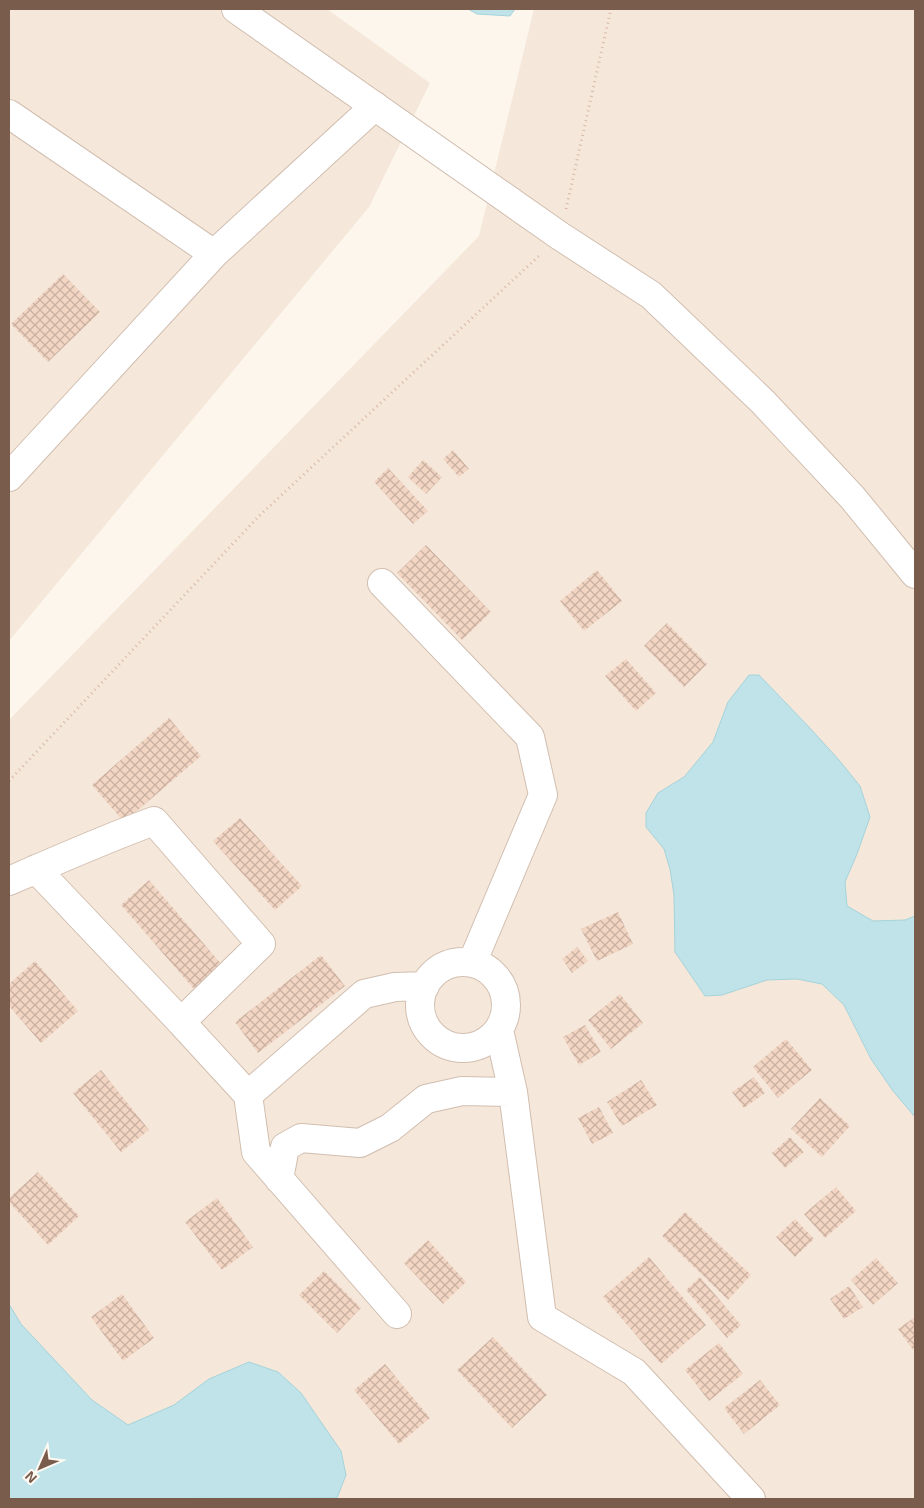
<svg xmlns="http://www.w3.org/2000/svg" width="924" height="1508" viewBox="0 0 924 1508" font-family="'Exo 2',sans-serif">
<style>
.residential{fill:#f5e8da}
.water{fill:#bfe3e8;stroke:#a5d3da}
.building{fill:url(#building-cross-hatch)}
.lines{fill:none;stroke-linecap:round;stroke-linejoin:round}
.minor-casing{stroke:#d1beb0;stroke-width:30}
.path{stroke:#d9b8a5;stroke-width:3;stroke-dasharray:1 4;stroke-linecap:butt}
.minor{stroke:#fff;stroke-width:28}
</style>
<defs>
<pattern id="building-cross-hatch" width="8" height="8" patternUnits="userSpaceOnUse" patternTransform="scale(1.25)"><rect width="8" height="8" fill="#f3d5c3"/><path d="M0 0l8 8M0 8l8-8" fill="none" stroke="#cab0a1"/></pattern>
</defs>
<rect width="100%" height="100%" fill="#fdf6ec"/>
<path class="residential" d="M 9,9 L 327,9 L 430,83 L 369,207 L 9,641 Z
M 534,9 L 915,9 L 915,1499 L 9,1499 L 9,720 L 479,236 Z"/>
<path class="water" d="M 468,9 L 515,9 L 510,16 L 477,14 Z
M 749,675 L 759,675 L 808,726 L 839,760 L 860,786 L 870,817 L 857,854 L 845,882 L 847,906 L 873,921 L 905,920 L 915,916 L 915,1117 L 893,1091 L 871,1059 L 844,1005 L 822,984 L 797,979 L 767,980 L 722,995 L 705,996 L 675,952 L 674,895 L 670,869 L 664,849 L 646,827 L 646,813 L 658,793 L 684,777 L 713,742 L 728,702 Z
M 9,1304 L 21,1324 L 92,1400 L 128,1425 L 174,1405 L 209,1379 L 249,1362 L 278,1372 L 301,1393 L 341,1451 L 346,1475 L 337,1498 L 9,1499 Z"/>
<path class="building" d="M 63,274 L 100,312 L 48,362 L 11,324 Z
M 453,450 L 469,469 L 459,477 L 443,459 Z
M 423,460 L 442,477 L 426,494 L 408,477 Z
M 388,468 L 428,511 L 413,524 L 374,482 Z
M 426,545 L 491,612 L 462,640 L 397,573 Z
M 597,570 L 622,601 L 584,631 L 560,601 Z
M 667,623 L 707,664 L 684,687 L 644,646 Z
M 626,659 L 656,693 L 636,711 L 605,676 Z
M 169,718 L 201,756 L 124,822 L 92,785 Z
M 240,818 L 302,886 L 275,910 L 213,841 Z
M 149,880 L 222,965 L 194,989 L 121,905 Z
M 618,912 L 633,944 L 597,961 L 581,929 Z
M 577,947 L 588,961 L 572,973 L 562,959 Z
M 321,955 L 345,986 L 258,1053 L 235,1022 Z
M 35,961 L 78,1011 L 41,1043 L 9,1006 L 9,984 Z
M 620,994 L 643,1023 L 611,1049 L 588,1020 Z
M 585,1025 L 601,1052 L 579,1065 L 563,1037 Z
M 786,1039 L 812,1070 L 778,1098 L 753,1067 Z
M 101,1070 L 149,1130 L 121,1152 L 73,1093 Z
M 754,1077 L 765,1093 L 744,1108 L 732,1092 Z
M 641,1080 L 657,1105 L 622,1126 L 607,1102 Z
M 820,1098 L 850,1126 L 822,1157 L 791,1129 Z
M 599,1107 L 613,1133 L 592,1144 L 578,1118 Z
M 790,1137 L 804,1152 L 785,1168 L 772,1153 Z
M 38,1172 L 79,1216 L 48,1245 L 9,1202 L 9,1198 Z
M 836,1187 L 856,1211 L 825,1238 L 804,1214 Z
M 217,1198 L 253,1247 L 222,1270 L 185,1222 Z
M 685,1212 L 751,1275 L 728,1300 L 662,1236 Z
M 795,1219 L 814,1239 L 795,1257 L 776,1237 Z
M 428,1240 L 466,1282 L 443,1304 L 404,1263 Z
M 649,1257 L 706,1325 L 661,1364 L 603,1297 Z
M 876,1258 L 898,1283 L 873,1305 L 851,1280 Z
M 324,1271 L 361,1308 L 337,1333 L 299,1295 Z
M 700,1277 L 741,1325 L 727,1338 L 686,1290 Z
M 849,1286 L 863,1307 L 844,1319 L 830,1299 Z
M 122,1294 L 154,1338 L 123,1361 L 91,1317 Z
M 915,1317 L 915,1348 L 913,1350 L 898,1329 Z
M 493,1337 L 547,1395 L 512,1428 L 457,1370 Z
M 719,1343 L 743,1374 L 709,1401 L 685,1370 Z
M 385,1364 L 430,1418 L 399,1444 L 354,1390 Z
M 760,1380 L 780,1405 L 744,1434 L 724,1408 Z"/>
<g class="lines">
<g class="minor-casing">
<path id="minor" d="M 236,9 L 560,236 L 651,295 L 763,402 L 852,497 L 915,574
M 9,114 L 214,254
M 9,477 L 214,254 L 375,106
M 382,583 L 530,737 L 543,795 L 472,963
M 9,881 C 57,860 105,839 154,821 L 261,944 L 181,1022 L 36,869
M420 1005a43 43 0 1 1 86 0a43 43 0 1 1-86 0Z
M 181,1022 L 248,1095 L 256,1152 L 397,1314
M 513,1092 L 542,1317 L 634,1372 L 751,1499
M 248,1095 L 364,994 L 395,987 L 425,986
M 279,1179 L 285,1147 L 301,1138 L 360,1143 L 390,1128 L 426,1099 L 462,1091 L 513,1092 L 499,1030"/>
</g>
<path class="path" d="M 566,209 L 611,9
M 9,781 L 259,516 L 541,254"/>
<use href="#minor" class="minor"/>
</g>
<rect width="924" height="1508" fill="none" stroke="#7a5c4d" stroke-width="20"/>
<g transform="translate(40 1468) rotate(225)" stroke="#fffaf3" stroke-width="4" paint-order="stroke">
<path d="M0-4L9 19L0 12L-9 19Z" fill="#7a5c4d"/>
<text y="-8" font-size="14" font-weight="bold" text-anchor="middle" fill="#7a5c4d">N</text>
</g>
</svg>
